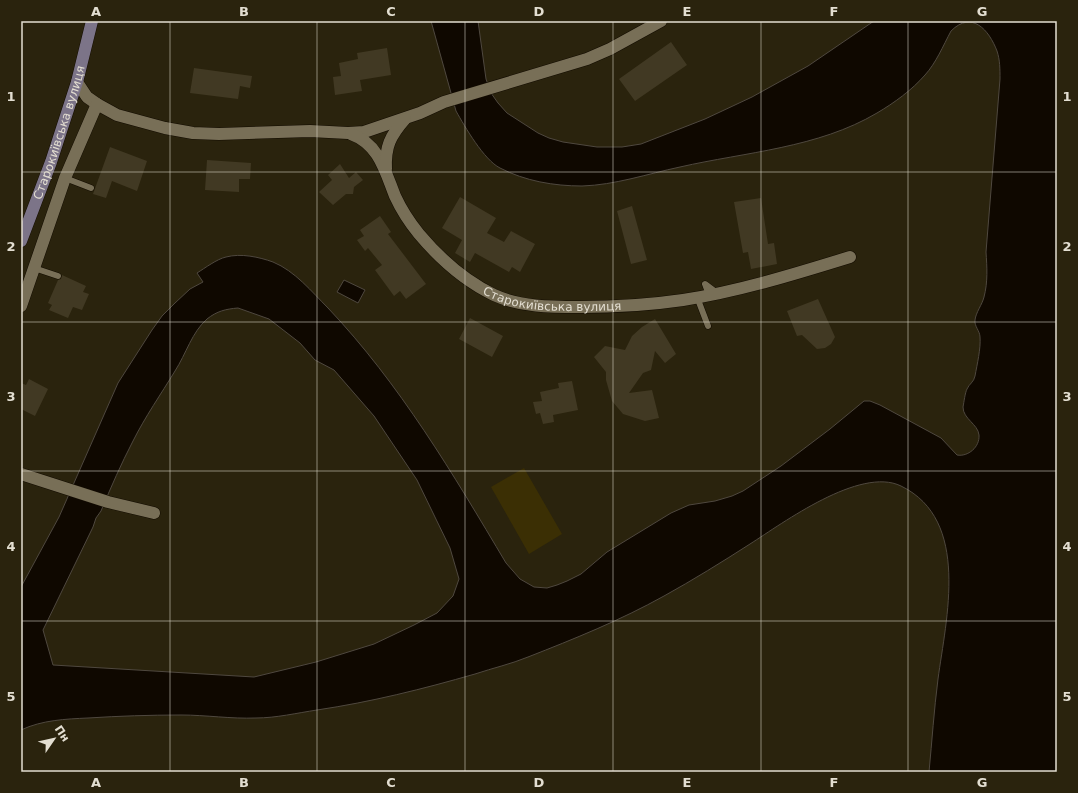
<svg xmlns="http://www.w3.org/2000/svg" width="1078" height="793" viewBox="0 0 1078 793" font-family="'DejaVu Sans',sans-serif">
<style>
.green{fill:#3b2f04}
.water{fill:#0f0800;stroke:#4f483f;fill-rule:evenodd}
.building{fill:#413923}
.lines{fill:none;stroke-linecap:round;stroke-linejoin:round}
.lane-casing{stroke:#130c00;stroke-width:7}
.street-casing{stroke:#130c00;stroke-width:13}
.secondary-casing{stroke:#130c00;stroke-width:13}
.lane{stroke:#786f57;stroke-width:6}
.street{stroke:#786f57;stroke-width:12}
.secondary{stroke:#7c7488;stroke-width:12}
.grid{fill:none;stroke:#e3ded1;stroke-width:1;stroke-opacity:0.55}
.labels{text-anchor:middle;stroke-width:3.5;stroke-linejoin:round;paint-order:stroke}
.street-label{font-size:12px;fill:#e3ded1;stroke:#2a230d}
.neatline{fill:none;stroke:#e3ded1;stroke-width:1.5}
.grid-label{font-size:13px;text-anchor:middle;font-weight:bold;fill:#e3ded1}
</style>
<rect width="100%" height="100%" fill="#2a230d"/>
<path class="green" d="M 524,468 L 562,534 L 529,554 L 491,487 Z"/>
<path class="water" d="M 431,21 L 478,21 L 486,79 L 491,93 L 498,103 L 507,113 L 538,133 L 549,138 L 563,142 L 597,147 L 622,147 L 641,144 L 705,119 L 752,97 L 808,66 L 874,21 L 1057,21 L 1057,772 L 929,772 C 932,741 934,710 938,679 C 946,619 971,520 901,486 C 860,466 783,523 750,544 C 722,562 693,580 664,596 C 621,620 574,639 528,657 C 511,664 493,668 475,674 C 423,689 371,702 317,710 C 297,713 276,718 256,718 C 231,719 206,715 181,715 C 150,715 119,716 88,718 C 66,719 42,720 21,730 L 21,587 L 59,517 L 118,383 L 152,330 L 162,316 L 175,303 L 190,289 L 203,282 L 197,273 C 205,268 217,259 226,257 C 241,253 259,257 273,262 C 295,271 312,292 328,308 C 400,384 453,474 506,563 L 520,579 L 534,587 L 547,588 L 557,585 L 567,581 L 581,574 L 607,552 L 671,513 L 689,505 L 715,501 L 732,496 L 743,491 L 781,466 L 830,429 L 864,401 L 870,401 L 880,405 L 941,438 L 957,455 C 968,457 980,447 979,435 C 978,424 963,419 963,407 C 964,402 965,393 967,389 C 969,384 974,382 975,376 C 977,365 981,348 980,337 C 980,331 974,326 975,320 C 976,312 982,305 984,297 C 988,282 987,267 986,252 L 1000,79 C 1000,69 1000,60 997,51 C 989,30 972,10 951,31 C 943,46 936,63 925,75 C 912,90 894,103 877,113 C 818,148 746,152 680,167 C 647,174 615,185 582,186 C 554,186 525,181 500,168 C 484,160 465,127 456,111 ZM 238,308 L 269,319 L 300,343 L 315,360 L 334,370 L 374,416 L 417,480 L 450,548 L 459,579 L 453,596 L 437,613 L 414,625 L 374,644 L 316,662 L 254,677 L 53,665 L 43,630 L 93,527 L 96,518 L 101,511 C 111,487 121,464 133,441 C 145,417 161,394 175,371 C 186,354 192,332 207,319 C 217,311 226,309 238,308 Z
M 344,280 L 365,290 L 358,303 L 337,292 Z"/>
<path class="building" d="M 671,42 L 687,65 L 635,101 L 619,79 Z
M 387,48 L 391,75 L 360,80 L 362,91 L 335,95 L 333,77 L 341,76 L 339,63 L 358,59 L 357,53 Z
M 194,68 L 252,76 L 250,88 L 240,86 L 238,99 L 190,93 Z
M 110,147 L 147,161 L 137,191 L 112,181 L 106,198 L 93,194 Z
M 207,160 L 251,163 L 250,179 L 239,179 L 239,192 L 205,190 Z
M 340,164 L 349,178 L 356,172 L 363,180 L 354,187 L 353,194 L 346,194 L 333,205 L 319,192 L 332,180 L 328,175 Z
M 460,197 L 496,218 L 487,233 L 504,242 L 511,231 L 535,244 L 520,272 L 512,267 L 509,272 L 475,253 L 470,262 L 455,253 L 462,240 L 442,228 Z
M 761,198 L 768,244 L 774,243 L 777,264 L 751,269 L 748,252 L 743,253 L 734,202 Z
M 632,206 L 647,260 L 631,264 L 617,211 Z
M 380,216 L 391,232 L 388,234 L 426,284 L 406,299 L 400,291 L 394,296 L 375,270 L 382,265 L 368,248 L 365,251 L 357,240 L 364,236 L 360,230 Z
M 62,275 L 86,286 L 83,292 L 89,294 L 82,310 L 73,307 L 68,318 L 49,310 L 52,305 L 48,303 L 58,280 L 61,279 Z
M 818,299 L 835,337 L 831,344 L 825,348 L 817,349 L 802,335 L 797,336 L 787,311 Z
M 470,318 L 503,336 L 492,357 L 459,339 Z
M 655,319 L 676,354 L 665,363 L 655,351 L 651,370 L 643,373 L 629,393 L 652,390 L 659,418 L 645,421 L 623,414 L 612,401 L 606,380 L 606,372 L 594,357 L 605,346 L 625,350 L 632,336 L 642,327 Z
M 29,379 L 48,389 L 35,416 L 21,409 L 21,383 L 26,385 Z
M 572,381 L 578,410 L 553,415 L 554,422 L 543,424 L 540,413 L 536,414 L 533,402 L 542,401 L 540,392 L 559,388 L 558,383 Z"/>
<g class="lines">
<g class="lane-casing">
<path id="lane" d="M 65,178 L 91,188
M 34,268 L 58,276
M 709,295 L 705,284 L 713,290
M 697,297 L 708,326"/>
</g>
<g class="street-casing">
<g id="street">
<path d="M 77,82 L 87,97 L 97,104 L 117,115 L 165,128 L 193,133 L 219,134 L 310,131 L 348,133 L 364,132 L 420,113 L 444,102 L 587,59 L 610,49 L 661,21"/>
<path id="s1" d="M 351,134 C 379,144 385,171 395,196 C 401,209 410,223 419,234 C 440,259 465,281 494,295 C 520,307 551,307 580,307 C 614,307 649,305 683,300 C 740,291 795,274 850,257"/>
<path d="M 386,169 C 385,147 390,136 405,119"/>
<path d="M 21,306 L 65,178 L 97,104"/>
<path d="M 21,474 L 108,502 L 154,513"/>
</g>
</g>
<g class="secondary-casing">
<g id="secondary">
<path id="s2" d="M 21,241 L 51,162 L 77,82 L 92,21"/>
</g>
</g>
<use href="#lane" class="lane"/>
<use href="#street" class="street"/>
<use href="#secondary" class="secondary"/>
</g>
<path class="grid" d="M 170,21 L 170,772M 317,21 L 317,772M 465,21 L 465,772M 613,21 L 613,772M 761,21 L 761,772M 908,21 L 908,772M 21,172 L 1057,172M 21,322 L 1057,322M 21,471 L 1057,471M 21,621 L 1057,621"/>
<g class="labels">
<g class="street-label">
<text dy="4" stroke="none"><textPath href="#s2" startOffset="115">Старокиївська вулиця</textPath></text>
<text dy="4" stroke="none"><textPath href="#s1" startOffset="280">Старокиївська вулиця</textPath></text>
</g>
</g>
<rect width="1078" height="793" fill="none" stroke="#2a230d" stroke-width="44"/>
<g transform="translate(54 739) rotate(56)" stroke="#2a230d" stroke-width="3" paint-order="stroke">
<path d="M0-3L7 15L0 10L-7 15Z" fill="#e3ded1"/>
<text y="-6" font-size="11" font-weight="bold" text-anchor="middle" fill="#e3ded1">Пн</text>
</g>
<rect x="22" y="22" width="1034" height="749" class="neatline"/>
<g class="grid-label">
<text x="96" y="16">A</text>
<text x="244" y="16">B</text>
<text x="391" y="16">C</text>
<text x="539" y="16">D</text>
<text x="687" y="16">E</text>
<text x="834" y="16">F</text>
<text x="982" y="16">G</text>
<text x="11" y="101">1</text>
<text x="1067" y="101">1</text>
<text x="11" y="251">2</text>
<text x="1067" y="251">2</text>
<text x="11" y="401">3</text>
<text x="1067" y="401">3</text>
<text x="11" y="551">4</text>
<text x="1067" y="551">4</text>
<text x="11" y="701">5</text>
<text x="1067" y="701">5</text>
<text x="96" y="787">A</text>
<text x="244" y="787">B</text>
<text x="391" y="787">C</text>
<text x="539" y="787">D</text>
<text x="687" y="787">E</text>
<text x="834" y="787">F</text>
<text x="982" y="787">G</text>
</g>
</svg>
